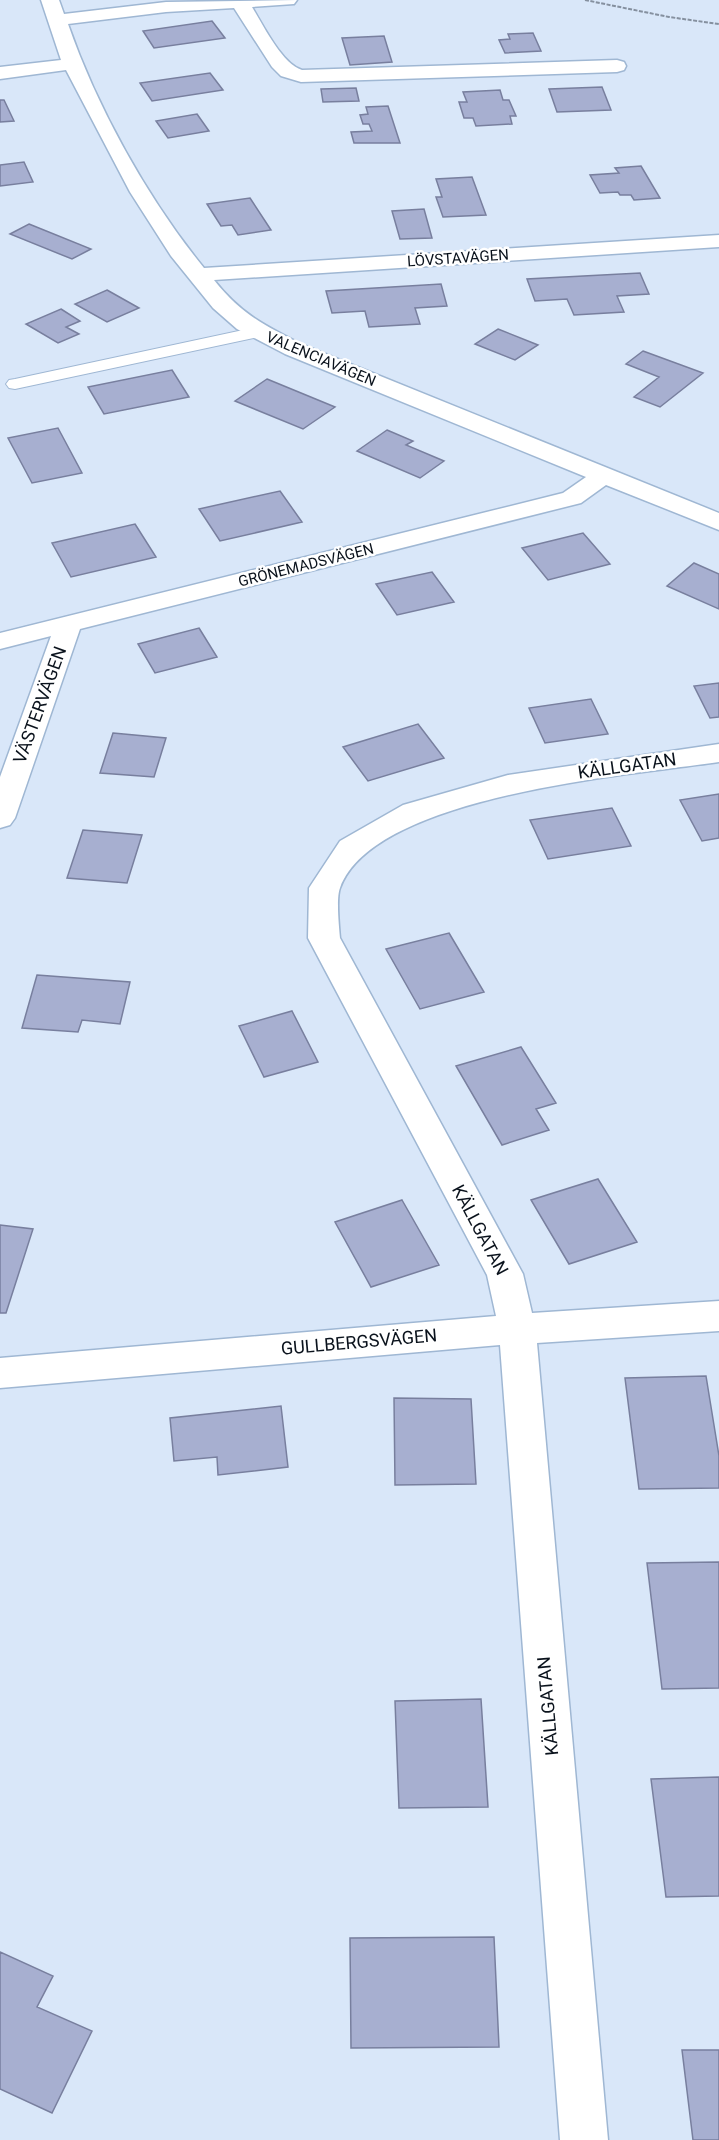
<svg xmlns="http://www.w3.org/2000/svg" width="719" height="2140" viewBox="0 0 719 2140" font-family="Roboto,sans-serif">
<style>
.building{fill:#a7afd0;stroke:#787f9e;stroke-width:1.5}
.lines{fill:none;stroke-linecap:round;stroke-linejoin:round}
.service-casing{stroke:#9fb7d3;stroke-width:2}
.minor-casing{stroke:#9fb7d3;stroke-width:3}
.path{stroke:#85909f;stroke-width:2;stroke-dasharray:4 1.5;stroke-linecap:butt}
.service{fill:#fff;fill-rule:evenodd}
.minor{fill:#fff;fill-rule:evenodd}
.labels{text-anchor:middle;stroke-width:5;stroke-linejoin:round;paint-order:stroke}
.far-street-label{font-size:15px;fill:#0a121c;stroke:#fff}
.street-label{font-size:18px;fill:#0a121c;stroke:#fff}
</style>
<rect width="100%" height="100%" fill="#d9e7f9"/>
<path class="building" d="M 212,21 L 225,38 L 154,48 L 143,31 Z
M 533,33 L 541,51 L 505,53 L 499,40 L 510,39 L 508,34 Z
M 384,36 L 392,62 L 350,65 L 342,38 Z
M 210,73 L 223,90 L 152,101 L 140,83 Z
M 602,87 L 611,110 L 557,112 L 549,89 Z
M 356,88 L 359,101 L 323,102 L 321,89 Z
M 500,90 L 503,100 L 509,100 L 516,116 L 510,116 L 512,124 L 476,126 L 473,118 L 464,118 L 459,102 L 467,102 L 463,92 Z
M 0,100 L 4,100 L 14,121 L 0,122 Z
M 388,106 L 400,143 L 354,143 L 351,132 L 372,131 L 369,124 L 363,124 L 360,115 L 368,114 L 366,107 Z
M 197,114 L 209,131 L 168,138 L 156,121 Z
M 24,162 L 33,182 L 0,186 L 0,165 Z
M 641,166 L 660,198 L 634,200 L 631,195 L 620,195 L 618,192 L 600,193 L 590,175 L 619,173 L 615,168 Z
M 472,177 L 486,215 L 443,217 L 436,197 L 442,197 L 436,179 Z
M 250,198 L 271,230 L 238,235 L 232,225 L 221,226 L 207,204 Z
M 424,209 L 432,238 L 400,239 L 392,211 Z
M 29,224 L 91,249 L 72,259 L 10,234 Z
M 640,273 L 649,294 L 617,296 L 624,312 L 574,315 L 567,299 L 535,301 L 527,279 Z
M 441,284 L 447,306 L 415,308 L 420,324 L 369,327 L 365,311 L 332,313 L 326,291 Z
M 107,290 L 139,308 L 107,322 L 75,304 Z
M 61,309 L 80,321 L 66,327 L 79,334 L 58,343 L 26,324 Z
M 498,329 L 538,345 L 515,360 L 475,344 Z
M 643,351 L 703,373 L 660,407 L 634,397 L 659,377 L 626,364 Z
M 172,370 L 189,397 L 104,414 L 88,387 Z
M 267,379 L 335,407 L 303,429 L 235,401 Z
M 58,428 L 82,473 L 32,483 L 8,438 Z
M 387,430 L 413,441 L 406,445 L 444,461 L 420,478 L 357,451 Z
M 280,491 L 302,522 L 220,541 L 199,509 Z
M 135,524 L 156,557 L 71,577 L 52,543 Z
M 583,533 L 610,564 L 548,580 L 522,548 Z
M 694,563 L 719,574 L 719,609 L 667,586 Z
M 432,572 L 454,602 L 397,615 L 376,584 Z
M 199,628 L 217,657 L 155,673 L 138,644 Z
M 719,683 L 719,717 L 710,718 L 694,686 Z
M 591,699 L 608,734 L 545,743 L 529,708 Z
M 418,724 L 444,758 L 368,781 L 343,747 Z
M 113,733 L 166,738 L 154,777 L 100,773 Z
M 719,794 L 719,838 L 702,841 L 680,800 Z
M 612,808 L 631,846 L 548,859 L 530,820 Z
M 83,830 L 142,835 L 127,883 L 67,878 Z
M 449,933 L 484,992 L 420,1009 L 386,949 Z
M 37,975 L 130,982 L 120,1024 L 82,1020 L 78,1032 L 22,1028 Z
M 292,1011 L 318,1062 L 264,1077 L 239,1026 Z
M 521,1047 L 556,1103 L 536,1109 L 549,1130 L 502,1145 L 456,1066 Z
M 598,1179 L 637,1242 L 569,1264 L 531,1200 Z
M 402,1200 L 439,1265 L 371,1287 L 335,1222 Z
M 0,1225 L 33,1229 L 6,1313 L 0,1313 Z
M 706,1376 L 719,1456 L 719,1488 L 639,1489 L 625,1378 Z
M 394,1398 L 471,1399 L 476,1484 L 395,1485 Z
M 281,1406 L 288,1467 L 218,1475 L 217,1457 L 174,1461 L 170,1418 Z
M 719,1562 L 719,1688 L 662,1689 L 647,1563 Z
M 481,1699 L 488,1807 L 399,1808 L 395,1701 Z
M 719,1777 L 719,1896 L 666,1897 L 651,1779 Z
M 494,1937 L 499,2047 L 351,2048 L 350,1938 Z
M 0,1952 L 53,1976 L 37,2007 L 92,2031 L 52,2113 L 0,2089 Z
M 682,2050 L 719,2050 L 719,2140 L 693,2140 Z"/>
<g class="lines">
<g class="service-casing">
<path id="service" d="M 257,327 L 263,328 L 266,332 L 263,336 L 15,389 L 9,388 L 6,384 L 9,380 L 15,379 Z"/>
</g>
<g class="minor-casing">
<path id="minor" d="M 41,0 L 59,0 L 64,14 L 166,2 L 297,0 L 294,4 L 252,7 C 263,25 282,64 302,70 L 617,60 L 624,62 L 626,66 L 624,70 L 617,72 L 301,82 L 281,76 L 272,67 L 234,8 L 166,12 L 68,24 C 97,108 148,199 204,268 L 719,235 L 719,247 L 214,280 C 241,314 264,325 301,344 L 719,513 L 719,530 L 606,485 L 581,503 L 80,629 L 15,818 L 10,825 L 0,828 L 0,777 L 51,636 L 0,649 L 0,633 L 563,493 L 586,477 L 285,354 L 237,329 L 213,308 L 171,256 L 130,192 L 66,70 L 0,79 L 0,67 L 61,60 Z
M 719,744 L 719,762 C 631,775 374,795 340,888 C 336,898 339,926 340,938 L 523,1274 L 532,1313 L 719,1301 L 719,1331 L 537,1343 L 608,2140 L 560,2140 L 500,1345 L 0,1388 L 0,1358 L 496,1316 L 487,1275 L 308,938 L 309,888 L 340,841 L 403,805 L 508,775 Z"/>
</g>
<path class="path" d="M 585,0 L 669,17 L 719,24"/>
<use href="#service" class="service"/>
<use href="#minor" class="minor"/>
</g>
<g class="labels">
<g class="far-street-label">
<text transform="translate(458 258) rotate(-4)" y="5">LÖVSTAVÄGEN</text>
<text transform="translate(321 359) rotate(23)" y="5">VALENCIAVÄGEN</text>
<text transform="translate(306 565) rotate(-14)" y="5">GRÖNEMADSVÄGEN</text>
</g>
<g class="street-label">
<text transform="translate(40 705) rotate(-70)" y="6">VÄSTERVÄGEN</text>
<text transform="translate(627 766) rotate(-8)" y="6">KÄLLGATAN</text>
<text transform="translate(480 1230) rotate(62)" y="6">KÄLLGATAN</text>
<text transform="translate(359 1342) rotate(-5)" y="6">GULLBERGSVÄGEN</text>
<text transform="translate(548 1706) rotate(-95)" y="6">KÄLLGATAN</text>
</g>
</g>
</svg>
